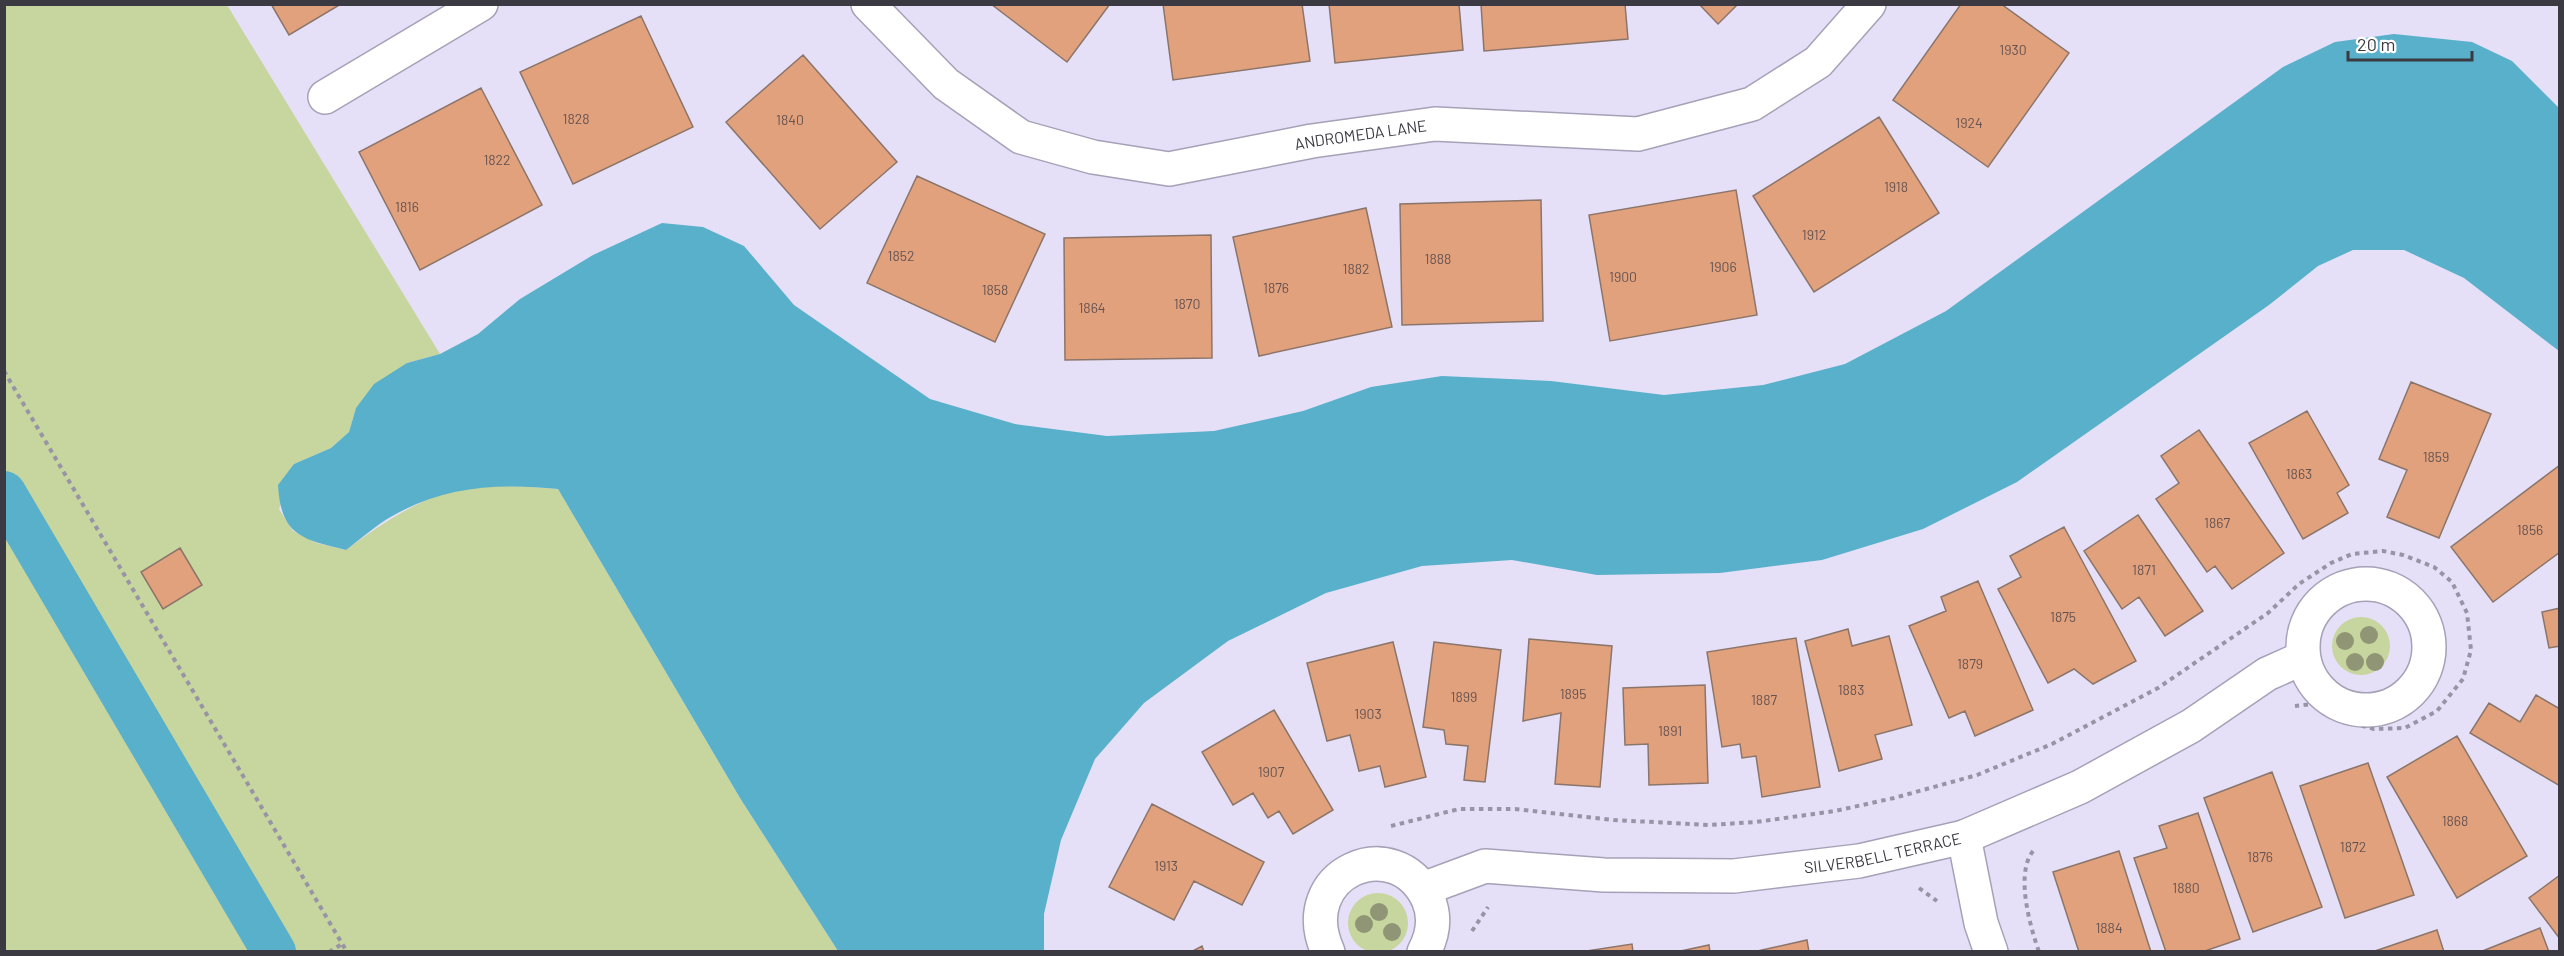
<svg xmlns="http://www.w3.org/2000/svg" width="2564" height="956" viewBox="0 0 2564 956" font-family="Barlow,sans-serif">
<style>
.green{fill:#c7d59e}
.water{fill:#59b0ca}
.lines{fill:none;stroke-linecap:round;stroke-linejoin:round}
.canal{stroke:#59b0ca;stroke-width:44}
.building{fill:#e2a17d;stroke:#8b756a;stroke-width:1.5}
.street-casing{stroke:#a6a1b7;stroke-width:36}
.path{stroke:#9894a5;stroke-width:4;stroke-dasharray:4.5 4.5;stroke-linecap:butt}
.street{stroke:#fff;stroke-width:33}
.tree{fill:#909575}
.labels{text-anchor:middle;stroke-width:4.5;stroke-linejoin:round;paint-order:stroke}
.number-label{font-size:14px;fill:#655351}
.street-label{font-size:16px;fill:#3b3942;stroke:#fff}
</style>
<rect width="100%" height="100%" fill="#e5e0f8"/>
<path class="green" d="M 5,5 L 227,5 L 440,354 L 407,363 L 356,408 L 349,432 L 331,448 L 294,464 L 279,509 L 293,531 L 317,543 L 346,550 C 381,524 425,493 470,488 C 499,484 529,487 558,489 L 740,798 L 838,951 L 5,952 Z
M2332 646a29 29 0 1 1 58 0a29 29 0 1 1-58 0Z
M1348 923a30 30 0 1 1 60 0a30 30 0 1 1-60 0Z"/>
<path class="water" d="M 2394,34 L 2472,42 L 2512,61 L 2559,108 L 2559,351 L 2464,278 L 2404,250 L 2353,250 L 2318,266 L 2269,305 L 2017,482 L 1923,529 L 1822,560 L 1720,573 L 1597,575 L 1512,560 L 1422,566 L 1326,593 L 1228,641 L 1144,703 L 1095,759 L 1061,840 L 1044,914 L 1044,951 L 838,951 L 740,798 L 558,489 C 496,483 442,486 387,519 C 373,528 359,540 346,550 C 302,539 281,536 278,485 L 294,464 L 331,448 L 349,432 L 356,408 L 374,384 L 407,363 L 440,354 L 478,334 L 520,299 L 593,255 L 662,223 L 703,227 L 744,246 L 794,305 L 930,399 L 1015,424 L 1107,436 L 1214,431 L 1303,411 L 1371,387 L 1442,376 L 1551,381 L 1664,395 L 1763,385 L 1845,364 L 1946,311 L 2283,67 L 2335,42 Z"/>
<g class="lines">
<path class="canal" d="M 4,493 L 274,952"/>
</g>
<path class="building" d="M 271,4 L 341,4 L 289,35 Z
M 991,4 L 1110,4 L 1067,62 Z
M 1163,4 L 1302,4 L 1310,61 L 1173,80 Z
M 1329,4 L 1459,4 L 1463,50 L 1335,63 Z
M 1481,4 L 1625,4 L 1628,39 L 1484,51 Z
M 1699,4 L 1738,4 L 1718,24 Z
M 1961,4 L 2001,4 L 2069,53 L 1988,167 L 1893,100 Z
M 641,16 L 693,127 L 573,184 L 520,72 Z
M 803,55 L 897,162 L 820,229 L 726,122 Z
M 481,88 L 542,205 L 420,270 L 359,152 Z
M 1879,117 L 1939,213 L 1814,292 L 1753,196 Z
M 917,176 L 1045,234 L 995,342 L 867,283 Z
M 1736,190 L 1757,315 L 1610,341 L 1589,215 Z
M 1541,200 L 1543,321 L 1402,325 L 1400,204 Z
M 1366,208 L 1392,327 L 1259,356 L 1233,237 Z
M 1211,235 L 1212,358 L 1065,360 L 1064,238 Z
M 2411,382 L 2491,414 L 2439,538 L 2387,517 L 2407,470 L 2379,459 Z
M 2307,411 L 2349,485 L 2337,493 L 2348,513 L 2303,539 L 2249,443 Z
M 2199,430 L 2284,553 L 2232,589 L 2215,566 L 2207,572 L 2156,499 L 2179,483 L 2161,456 Z
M 2560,465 L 2560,552 L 2493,602 L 2451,547 Z
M 2138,515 L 2203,611 L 2165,636 L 2139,597 L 2122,609 L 2084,551 Z
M 2064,527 L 2136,661 L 2093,684 L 2074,669 L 2048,683 L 1998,589 L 2021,577 L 2010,556 Z
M 180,548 L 202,585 L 163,609 L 141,572 Z
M 1978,581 L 2033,710 L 1975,736 L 1965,711 L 1949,718 L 1909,626 L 1946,611 L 1941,597 Z
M 2560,608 L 2560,646 L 2549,648 L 2542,612 Z
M 1848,629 L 1852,646 L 1889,636 L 1912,725 L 1875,735 L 1882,759 L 1839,771 L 1805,641 Z
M 1796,638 L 1820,787 L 1762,797 L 1756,756 L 1742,758 L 1740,744 L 1722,747 L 1707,652 Z
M 1529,639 L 1612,646 L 1600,787 L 1555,784 L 1561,713 L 1523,721 Z
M 1393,642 L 1426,777 L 1385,787 L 1380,766 L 1359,771 L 1350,735 L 1327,741 L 1307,663 Z
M 1434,642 L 1501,650 L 1485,782 L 1464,780 L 1468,746 L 1446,744 L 1444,730 L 1423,727 Z
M 1705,685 L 1708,783 L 1649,785 L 1648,744 L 1625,745 L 1623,688 Z
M 2536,695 L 2560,709 L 2560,786 L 2470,733 L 2489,703 L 2520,722 Z
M 1274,710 L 1333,810 L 1293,834 L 1279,811 L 1268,818 L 1253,793 L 1233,805 L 1202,752 Z
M 2457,736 L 2527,856 L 2457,898 L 2387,777 Z
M 2368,763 L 2414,895 L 2345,918 L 2300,786 Z
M 2272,772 L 2322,907 L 2253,932 L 2204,798 Z
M 1152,804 L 1264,862 L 1242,905 L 1194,881 L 1174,920 L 1109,887 Z
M 2198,813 L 2240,939 L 2202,952 L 2166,952 L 2134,858 L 2167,848 L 2159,826 Z
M 2119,851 L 2151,952 L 2079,952 L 2053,872 Z
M 2560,875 L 2560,939 L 2529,898 Z
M 2540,928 L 2549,952 L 2480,952 Z
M 2437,930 L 2444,952 L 2372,952 Z
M 1807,940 L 1809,952 L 1753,952 Z
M 1632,944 L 1633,952 L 1580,952 Z
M 1709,945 L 1710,952 L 1676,952 Z
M 1202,946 L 1204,952 L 1191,952 Z"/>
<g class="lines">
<g class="street-casing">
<g id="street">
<path id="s1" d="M 868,4 L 946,84 L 1021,137 L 1093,157 L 1169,169 L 1312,141 L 1435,124 L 1638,134 L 1752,104 L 1818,62 L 1869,4"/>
<path d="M 325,97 L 481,4"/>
<circle cx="2366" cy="647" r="63"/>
<path d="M 1964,837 L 1981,923 L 1991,952"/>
<path id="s2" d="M 1423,889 L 1485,866 L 1604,875 L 1734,876 L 1859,861 L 1964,837 L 2080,787 L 2191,726 L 2267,674 L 2303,658"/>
<path d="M 1328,952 C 1292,873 1395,829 1428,899 C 1436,917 1433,935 1424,952"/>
</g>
</g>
<path class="path" d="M 4,371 L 347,952
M 1391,826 L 1459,809 L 1515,809 L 1614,820 L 1709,825 L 1756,822 L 1835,811 L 1894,798 L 1977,775 L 2052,744 L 2158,688 L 2268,613 L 2299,584 L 2331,563 L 2352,554 L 2383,551 L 2403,555 L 2434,567 L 2452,582 L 2467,613 L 2471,650 L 2463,679 L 2437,711 L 2405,728 L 2374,729 L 2341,720 L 2314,704 L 2295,706
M 2033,851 C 2015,874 2030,926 2039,952
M 1919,888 L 1937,901
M 1472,931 L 1488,907
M 329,952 L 342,944"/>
<use href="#street" class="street"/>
</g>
<g class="tree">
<circle cx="2369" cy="635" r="9"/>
<circle cx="2345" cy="641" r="9"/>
<circle cx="2355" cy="662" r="9"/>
<circle cx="2375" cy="662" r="9"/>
<circle cx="1379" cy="912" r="9"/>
<circle cx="1364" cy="924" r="9"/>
<circle cx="1392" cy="932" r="9"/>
</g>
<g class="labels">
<g class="number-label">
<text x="2013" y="55">1930</text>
<text x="576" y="124">1828</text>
<text x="790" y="125">1840</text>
<text x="1969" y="128">1924</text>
<text x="497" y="165">1822</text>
<text x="1896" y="192">1918</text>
<text x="407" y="212">1816</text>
<text x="1814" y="240">1912</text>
<text x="901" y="261">1852</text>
<text x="1438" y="264">1888</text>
<text x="1723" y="272">1906</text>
<text x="1356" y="274">1882</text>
<text x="1623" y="282">1900</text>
<text x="1276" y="293">1876</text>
<text x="995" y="295">1858</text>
<text x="1187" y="309">1870</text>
<text x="1092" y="313">1864</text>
<text x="2436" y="462">1859</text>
<text x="2299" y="479">1863</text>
<text x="2217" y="528">1867</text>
<text x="2530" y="535">1856</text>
<text x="2144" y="575">1871</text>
<text x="2063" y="622">1875</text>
<text x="1970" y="669">1879</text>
<text x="1851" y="695">1883</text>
<text x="1573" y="699">1895</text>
<text x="1464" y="702">1899</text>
<text x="1764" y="705">1887</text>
<text x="1368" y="719">1903</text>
<text x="1670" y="736">1891</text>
<text x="1271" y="777">1907</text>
<text x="2455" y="826">1868</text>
<text x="2353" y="852">1872</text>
<text x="2260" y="862">1876</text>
<text x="1166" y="871">1913</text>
<text x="2186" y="893">1880</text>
<text x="2109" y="933">1884</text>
</g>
<g class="street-label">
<text dy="6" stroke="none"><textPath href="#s1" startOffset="550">ANDROMEDA LANE</textPath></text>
<text dy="6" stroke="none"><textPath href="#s2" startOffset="466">SILVERBELL TERRACE</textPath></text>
</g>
</g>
<rect width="2564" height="956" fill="none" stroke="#3b3942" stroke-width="12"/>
<path d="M2348 51v9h124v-9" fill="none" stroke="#3b3942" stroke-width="3"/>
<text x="2357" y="51" font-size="18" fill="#3b3942" stroke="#ffffff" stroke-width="4.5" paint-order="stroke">20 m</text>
</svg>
